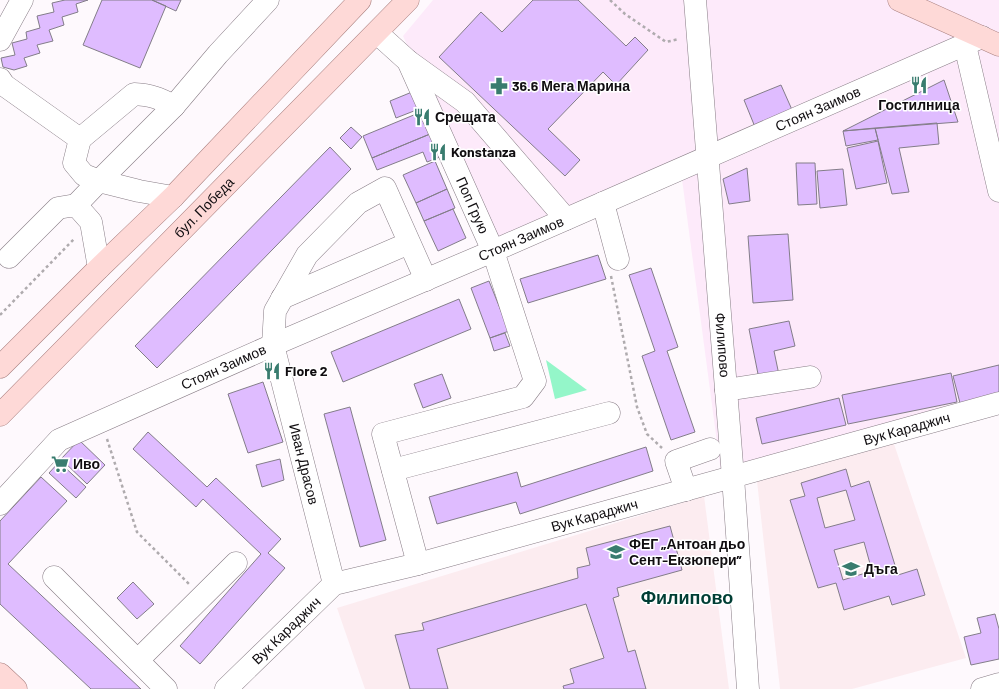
<svg xmlns="http://www.w3.org/2000/svg" width="999" height="689" viewBox="0 0 999 689" font-family="Barlow,sans-serif">
<style>
.built{fill:#fdeafa}
.education{fill:#fcecf0}
.green{fill:#94f6c9}
.building{fill:#dfbcff;stroke:#837d89;fill-rule:evenodd}
.lines{fill:none;stroke-linecap:round;stroke-linejoin:round}
.minor-casing{stroke:#887d86;stroke-width:23}
.major-casing{stroke:#aa8180;stroke-width:23}
.path{stroke:#afabae;stroke-width:2.5;stroke-dasharray:3 3;stroke-linecap:butt}
.minor{stroke:#fff;stroke-width:22}
.major{stroke:#fed9d7;stroke-width:22}
.labels{text-anchor:middle;stroke-width:3;stroke-linejoin:round;paint-order:stroke}
.poi-label{font-size:14px;font-weight:bold;fill:#100d10;stroke:#fff;text-anchor:start}
.street-label{font-size:14px;fill:#100d10;stroke:#fff}
.district-label{font-size:18px;font-weight:bold;fill:#003e35;stroke:#fff}
</style>
<rect width="100%" height="100%" fill="#fef9fd"/>
<path class="built" d="M 433,0 L 999,0 L 999,388 L 722,480 L 682,179 L 504,254 L 403,36 Z"/>
<path class="education" d="M 893,441 L 966,658 L 852,689 L 780,689 L 757,481 Z
M 704,496 L 729,689 L 365,689 L 337,608 Z"/>
<path class="green" d="M 546,360 L 587,390 L 555,399 Z"/>
<path class="building" d="M 65,0 L 88,0 L 76,4 L 78,12 L 62,17 L 64,25 L 49,30 L 53,41 L 37,45 L 40,53 L 24,58 L 27,66 L 14,70 L 3,67 L 1,58 L 15,55 L 12,43 L 27,39 L 26,32 L 40,28 L 37,16 L 54,12 L 52,3 Z
M 102,0 L 152,0 L 166,6 L 140,68 L 83,45 Z
M 152,0 L 181,0 L 176,11 Z
M 533,0 L 578,0 L 626,46 L 635,37 L 648,50 L 616,85 L 603,72 L 548,129 L 580,160 L 565,176 L 439,57 L 481,12 L 502,32 Z
M 944,80 L 958,122 L 843,131 Z
M 781,85 L 793,112 L 755,127 L 744,100 Z
M 412,92 L 419,109 L 396,118 L 390,101 Z
M 421,112 L 430,134 L 372,158 L 363,136 Z
M 937,123 L 939,144 L 899,148 L 909,192 L 892,194 L 875,128 Z
M 351,127 L 362,137 L 351,149 L 340,138 Z
M 875,128 L 878,140 L 846,146 L 843,131 Z
M 430,134 L 440,157 L 427,162 L 423,152 L 377,170 L 372,158 Z
M 878,141 L 887,183 L 856,189 L 847,148 Z
M 330,147 L 351,169 L 157,368 L 135,346 Z
M 435,161 L 447,189 L 416,203 L 403,175 Z
M 796,163 L 815,163 L 817,204 L 798,205 Z
M 747,168 L 750,201 L 729,204 L 723,179 Z
M 843,169 L 847,205 L 820,208 L 817,171 Z
M 447,189 L 455,208 L 424,221 L 416,203 Z
M 453,209 L 466,238 L 438,251 L 424,221 Z
M 788,234 L 793,300 L 753,303 L 748,236 Z
M 598,255 L 606,279 L 528,303 L 520,279 Z
M 651,268 L 678,347 L 667,351 L 695,432 L 671,440 L 642,356 L 655,351 L 629,275 Z
M 489,281 L 509,331 L 490,338 L 471,288 Z
M 459,299 L 471,329 L 343,382 L 331,352 Z
M 789,321 L 795,346 L 774,351 L 779,375 L 759,379 L 749,329 Z
M 505,333 L 510,346 L 494,351 L 490,338 Z
M 999,365 L 999,394 L 960,403 L 953,376 Z
M 951,373 L 957,402 L 848,424 L 842,395 Z
M 442,374 L 451,398 L 423,408 L 414,384 Z
M 263,382 L 283,442 L 248,453 L 228,394 Z
M 839,398 L 846,425 L 762,444 L 756,418 Z
M 350,407 L 386,540 L 360,547 L 324,414 Z
M 148,432 L 207,487 L 216,478 L 281,539 L 268,553 L 285,568 L 200,664 L 180,646 L 261,554 L 203,499 L 196,507 L 133,449 Z
M 79,440 L 105,465 L 87,484 L 61,459 Z
M 646,447 L 653,471 L 520,514 L 516,502 L 437,524 L 429,497 L 517,472 L 521,487 Z
M 280,459 L 284,480 L 262,487 L 256,465 Z
M 59,462 L 86,487 L 76,498 L 49,473 Z
M 846,469 L 851,487 L 869,481 L 898,575 L 917,569 L 925,595 L 892,605 L 889,596 L 844,610 L 836,583 L 818,588 L 790,500 L 805,496 L 801,483 ZM 846,490 L 855,520 L 825,528 L 817,498 ZM 864,542 L 872,571 L 843,580 L 834,550 Z
M 41,477 L 67,501 L 8,564 L 141,689 L 91,689 L 0,604 L 0,521 Z
M 670,526 L 682,570 L 617,588 L 619,596 L 613,598 L 628,652 L 635,650 L 646,689 L 564,689 L 563,686 L 574,683 L 570,669 L 604,658 L 586,604 L 437,649 L 448,689 L 410,689 L 395,635 L 424,630 L 422,623 L 578,578 L 577,568 L 590,565 L 586,548 Z
M 133,582 L 154,604 L 137,619 L 117,598 Z
M 995,614 L 999,629 L 999,659 L 971,665 L 964,637 L 981,633 L 977,618 Z"/>
<g class="lines">
<g class="minor-casing">
<g id="minor">
<path id="s1" d="M 695,0 L 733,477 L 748,689"/>
<path d="M 377,33 L 408,61 L 465,102 L 566,219"/>
<path d="M 0,40 L 22,0"/>
<path d="M 965,45 L 999,191"/>
<path id="s2" d="M 408,61 L 493,251 L 535,381 L 523,397 L 383,434 L 418,564"/>
<path d="M 0,79 L 4,85 L 80,139 L 74,163 L 84,175 L 99,181 L 174,106 L 218,54 L 268,0"/>
<path d="M 80,139 L 134,94 C 151,95 159,98 174,106"/>
<path d="M 603,203 L 618,259"/>
<path d="M 76,205 L 99,181 L 139,191 L 173,197"/>
<path d="M 9,257 L 58,208 L 76,205 L 91,222 L 99,268"/>
<path d="M 282,298 L 409,243"/>
<path d="M 726,390 L 810,377"/>
<path d="M 393,470 L 609,413"/>
<path d="M 686,490 L 676,461 L 710,449"/>
<path id="s3" d="M 0,504 L 59,440 L 273,345 L 493,251 L 982,37"/>
<path d="M 54,577 L 166,689"/>
<path d="M 334,584 L 273,345 L 275,311 L 307,255 L 358,203 L 385,188 L 426,280"/>
<path d="M 138,660 L 236,563"/>
<path id="s4" d="M 226,689 L 334,584 L 418,564 L 999,403"/>
<path d="M 982,689 L 999,684"/>
</g>
</g>
<g class="major-casing">
<g id="major">
<path d="M 899,0 L 999,45"/>
<path d="M 0,367 L 99,268 L 173,197 L 360,0"/>
<path id="s5" d="M 0,415 L 408,0"/>
<path d="M 0,674 L 16,689"/>
</g>
</g>
<path class="path" d="M 610,0 L 625,14 L 666,42 L 679,39
M 611,276 L 637,407 L 647,434 L 662,448
M 0,315 L 75,238
M 107,439 L 137,532 L 189,584"/>
<use href="#minor" class="minor"/>
<use href="#major" class="major"/>
</g>
<defs>
<g id="restaurant-bare" transform="scale(1.38)"><path d="M-5-6h1v4h1v-4h1v4h1v-4h1v5L-1.5 .5V6h-2V.5L-5-1ZM5-6V6H3V1.5H1.5Q1.5-4 5-6Z" fill="#397c6f" stroke="#fff" stroke-width="2.5" paint-order="stroke"/></g>
<g id="pharmacy-bare" transform="scale(1.38)"><path d="M-2-6h4v4h4v4h-4v4h-4v-4h-4v-4h4Z" fill="#397c6f" stroke="#fff" stroke-width="2.5" paint-order="stroke"/></g>
<g id="supermarket-bare" transform="scale(1.38)"><path d="M-6-5.5h2.5l.6 2H6L4.5 2H-2.5L-4.4-4H-6ZM-1.5 3.2a1.3 1.3 0 1 0 .1 0ZM3 3.2a1.3 1.3 0 1 0 .1 0Z" fill="#397c6f" stroke="#fff" stroke-width="2.5" paint-order="stroke"/></g>
<g id="school-bare" transform="scale(1.38)"><path d="M0-5L7-2L0 1L-7-2ZM-4 1L0 2.5L4 1V4Q0 6-4 4Z" fill="#397c6f" stroke="#fff" stroke-width="2.5" paint-order="stroke"/></g>
</defs>
<g fill-rule="evenodd">
<use href="#restaurant-bare" x="919" y="85"/>
<use href="#pharmacy-bare" x="499" y="86"/>
<use href="#restaurant-bare" x="422" y="117"/>
<use href="#restaurant-bare" x="438" y="152"/>
<use href="#restaurant-bare" x="272" y="371"/>
<use href="#supermarket-bare" x="60" y="464"/>
<use href="#school-bare" x="616" y="552"/>
<use href="#school-bare" x="851" y="569"/>
</g>
<g class="labels">
<g class="poi-label">
<text x="512" y="91">36.6 Мега Марина</text>
<text x="919" y="110" text-anchor="middle">Гостилница</text>
<text x="435" y="122">Срещата</text>
<text x="451" y="157">Konstanza</text>
<text x="285" y="376">Fiore 2</text>
<text x="73" y="469">Иво</text>
<text x="629" y="549">ФЕГ „Антоан дьо<tspan x="629" dy="16">Сент-Екзюпери”</tspan></text>
<text x="864" y="574">Дъга</text>
</g>
<g class="street-label">
<text dy="5" stroke="none"><textPath href="#s3" startOffset="915">Стоян Заимов</textPath></text>
<text dy="5" stroke="none"><textPath href="#s2" startOffset="158">Поп Грую</textPath></text>
<text dy="5" stroke="none"><textPath href="#s5" startOffset="291">бул. Победа</textPath></text>
<text dy="5" stroke="none"><textPath href="#s3" startOffset="591">Стоян Заимов</textPath></text>
<text dy="5" stroke="none"><textPath href="#s1" startOffset="346">Филипово</textPath></text>
<text dy="5" stroke="none"><textPath href="#s3" startOffset="267">Стоян Заимов</textPath></text>
<text dy="5" stroke="none"><textPath href="#s4" startOffset="744">Вук Караджич</textPath></text>
<text transform="translate(304 464) rotate(76)" y="5">Иван Драсов</text>
<text dy="5" stroke="none"><textPath href="#s4" startOffset="420">Вук Караджич</textPath></text>
<text dy="5" stroke="none"><textPath href="#s4" startOffset="84">Вук Караджич</textPath></text>
</g>
<g class="district-label">
<text x="687" y="604">Филипово</text>
</g>
</g>
</svg>
